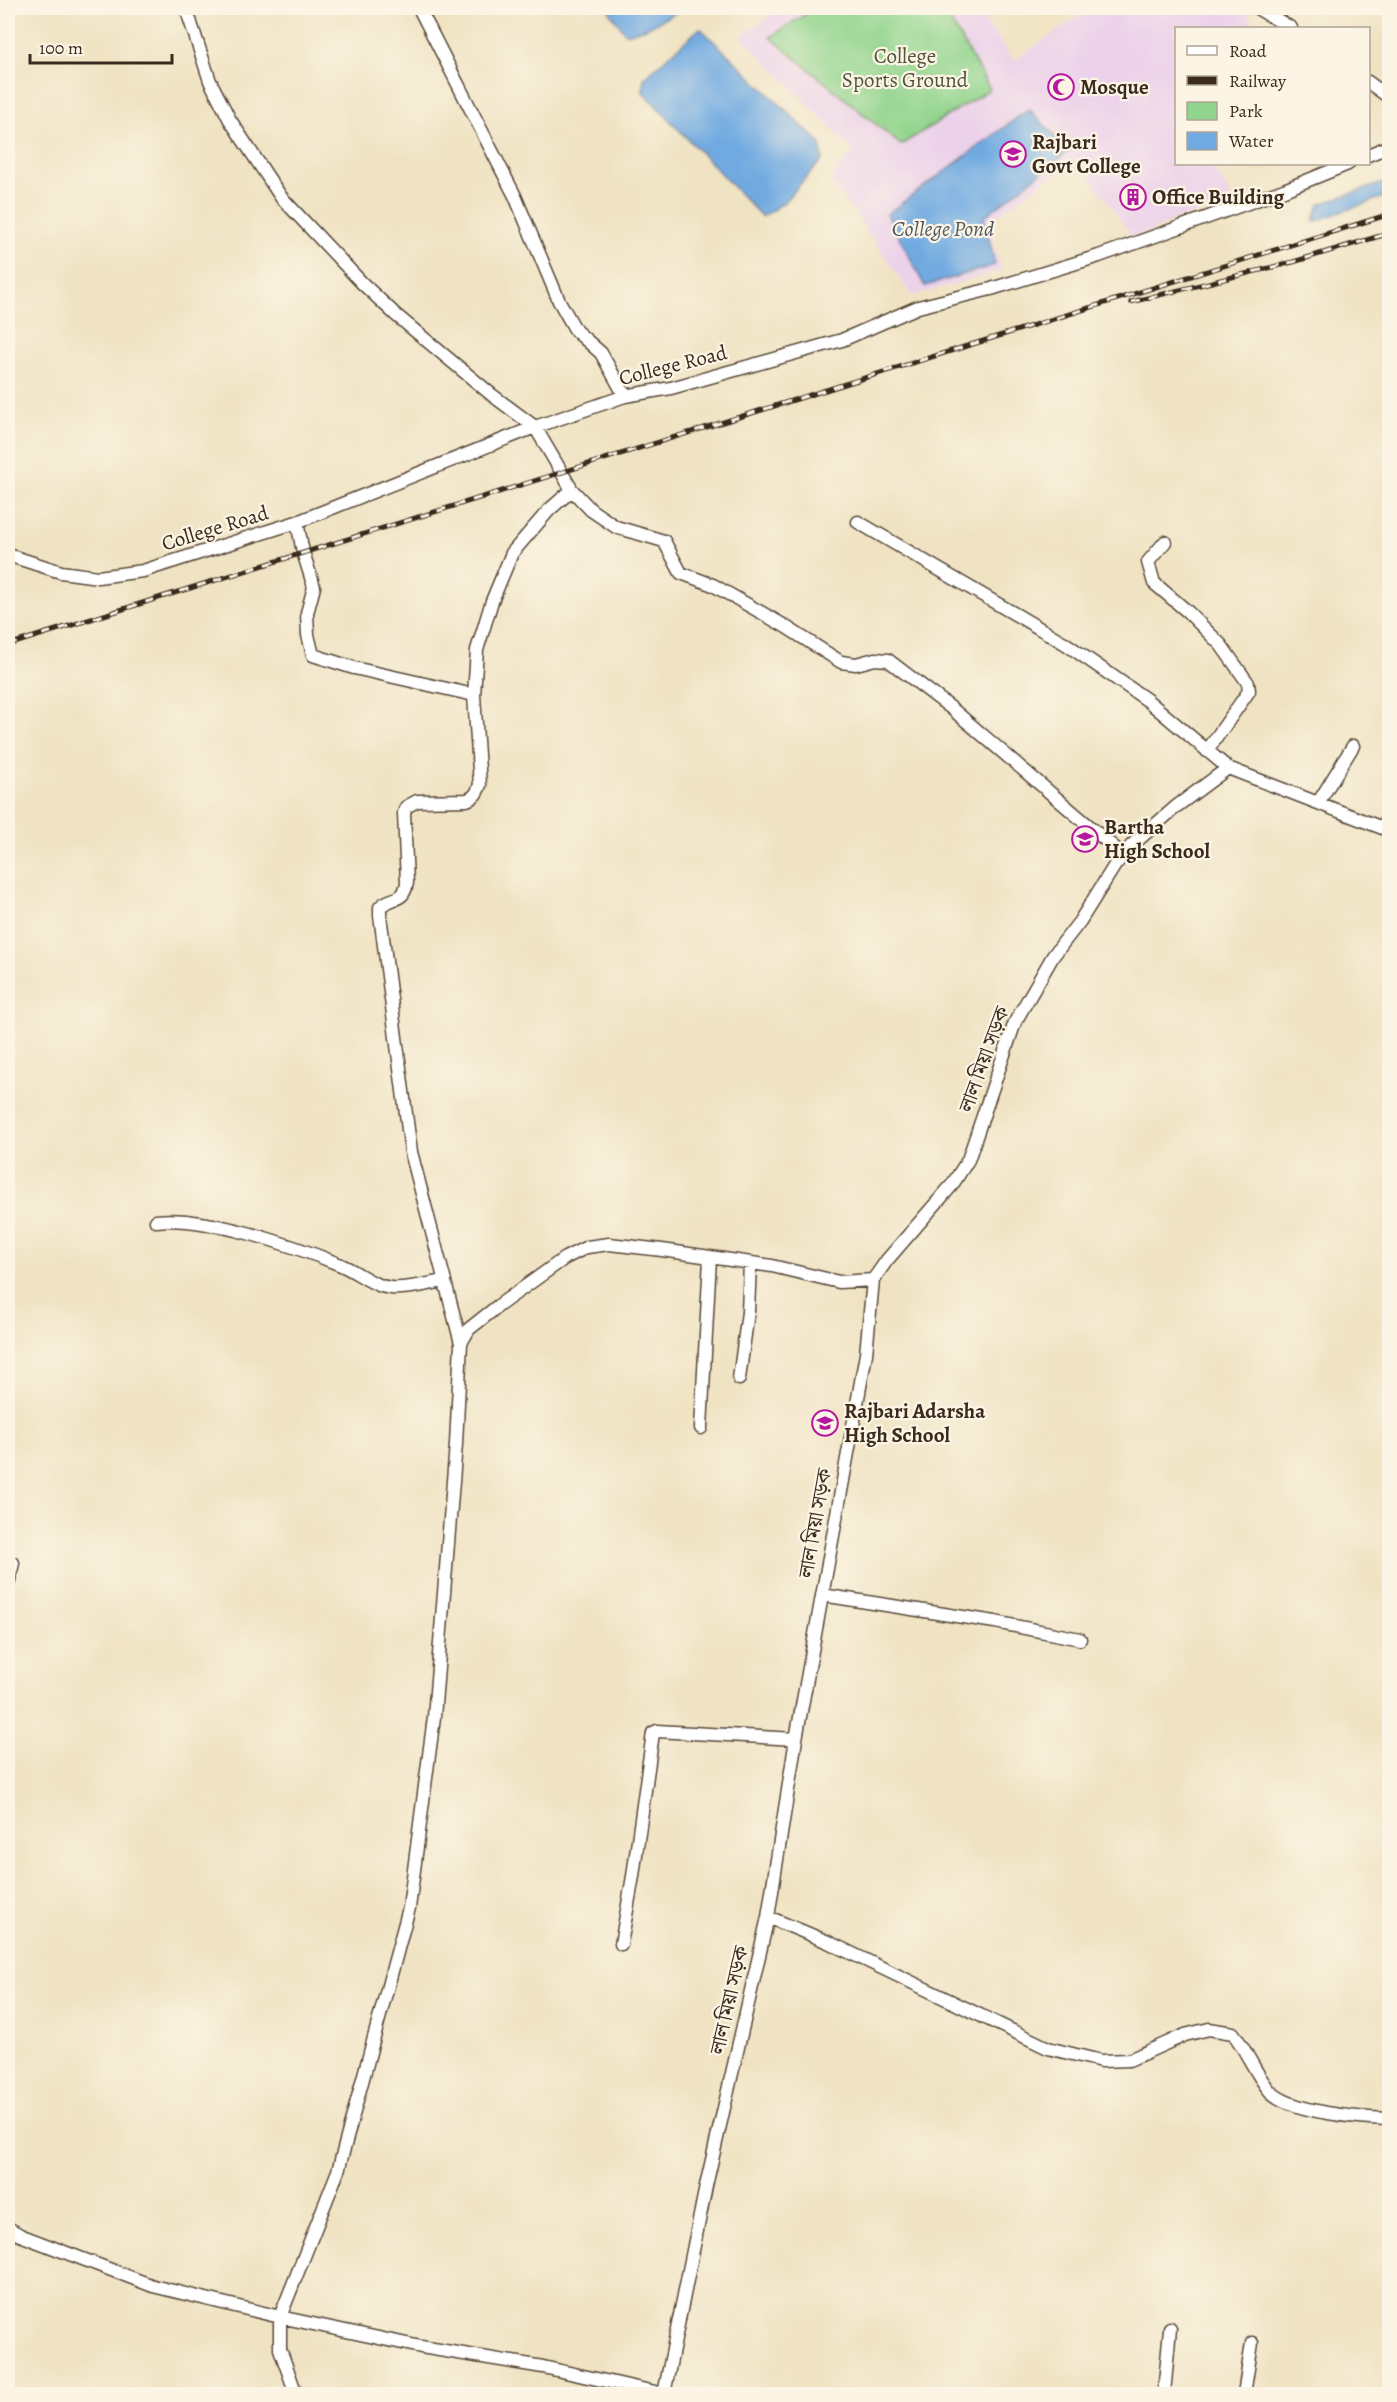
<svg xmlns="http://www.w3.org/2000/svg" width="1397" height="2402" viewBox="0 0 1397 2402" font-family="Alegreya,'Noto Serif Bengali',serif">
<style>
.built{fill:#ecd1ea}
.green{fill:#91d48d;stroke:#667f56;stroke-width:1.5}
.water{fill:#71aae1;stroke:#566a80;stroke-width:1.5}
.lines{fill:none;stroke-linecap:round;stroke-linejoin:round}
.minor-casing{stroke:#564637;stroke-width:15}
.minor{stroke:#fff;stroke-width:12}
.rail-casing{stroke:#3b2a1e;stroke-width:5}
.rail{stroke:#fcf5e5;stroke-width:3;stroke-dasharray:9;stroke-linecap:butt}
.labels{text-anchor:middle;stroke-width:4.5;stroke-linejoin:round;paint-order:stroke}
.park-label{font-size:21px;fill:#50543a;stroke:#fcf5e5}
.poi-label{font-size:21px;font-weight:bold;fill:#3b2a1e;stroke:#fcf5e5;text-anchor:start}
.street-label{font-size:21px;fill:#3b2a1e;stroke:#fcf5e5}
.water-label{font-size:22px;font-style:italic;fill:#4e5762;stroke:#fcf5e5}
</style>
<rect width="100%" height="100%" fill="#fcf5e5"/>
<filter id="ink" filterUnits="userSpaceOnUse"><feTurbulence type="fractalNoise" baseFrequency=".0167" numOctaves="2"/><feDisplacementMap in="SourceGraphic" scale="12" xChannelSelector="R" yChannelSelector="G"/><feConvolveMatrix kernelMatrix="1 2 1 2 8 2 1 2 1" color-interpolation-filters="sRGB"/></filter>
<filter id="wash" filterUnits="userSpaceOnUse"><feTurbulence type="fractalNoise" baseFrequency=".008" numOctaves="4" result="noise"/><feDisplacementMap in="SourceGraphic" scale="24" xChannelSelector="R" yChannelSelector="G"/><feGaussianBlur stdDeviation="1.35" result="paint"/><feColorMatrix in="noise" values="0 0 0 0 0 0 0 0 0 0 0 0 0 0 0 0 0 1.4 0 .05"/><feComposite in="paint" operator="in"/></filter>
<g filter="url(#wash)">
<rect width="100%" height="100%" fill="#f0e3c3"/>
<path class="built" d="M 782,8 L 977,8 L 1014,61 L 1090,8 L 1242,8 L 1258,28 L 1176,28 L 1176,164 L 1212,164 L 1232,198 L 1133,238 L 1077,158 L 986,223 L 1002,270 L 912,296 L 857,216 L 830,181 L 853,150 L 741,36 Z"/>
<path class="green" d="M 815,8 L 943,8 L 990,89 L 901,145 L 770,37 Z"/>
<path class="water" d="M 607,8 L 685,8 L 646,28 L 626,34 Z
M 700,28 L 820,143 L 823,159 L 782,204 L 762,217 L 643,92 L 644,78 Z
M 1029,109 L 1069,151 L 984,217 L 995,265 L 925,286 L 887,214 Z
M 1389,181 L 1389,195 L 1313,222 L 1320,204 Z"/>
</g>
<g filter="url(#ink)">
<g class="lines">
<g class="minor-casing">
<path id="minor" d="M 186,8 L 210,81 L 230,120 L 281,197 L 362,283 L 396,315 L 492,395 L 535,427 L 572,490 L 591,510 L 616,527 L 664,541 L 681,573 L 713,585 L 783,625 L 841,662 L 856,664 L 875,659 L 888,660 L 951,708 L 1123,855
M 419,8 L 515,196 L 559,301 L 576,331 L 601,353 L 625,396
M 1257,8 L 1291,28
M 1368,82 L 1390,98
M 1368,155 L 1390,146
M 297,522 L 303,552 L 314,587 L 307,613 L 308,635 L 313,655 L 354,668 L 474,695
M 858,522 L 1066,644 L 1147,700 L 1228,768 L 1390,831
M 1165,542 L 1148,562 L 1154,583 L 1188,612 L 1221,645 L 1248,683 L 1249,691 L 1207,751
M 8,555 L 61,572 L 98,577 L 143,571 L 297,522 L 535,427 L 625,396 L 671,388 L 842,340 L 918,307 L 991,289 L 1099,256 L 1284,190 L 1348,164
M 1318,803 L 1353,746
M 156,1221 C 205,1215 295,1246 341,1265 C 358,1272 372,1286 391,1288 C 407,1290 429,1283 445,1281
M 461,1343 L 411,1152 L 380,915 L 380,907 C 392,895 403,904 407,883 L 404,813 L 406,807 L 417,801 L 467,800 C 475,797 477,793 480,785 L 474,695 L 477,650 L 492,601 L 512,553 L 549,510 L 572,490
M 739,1379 L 748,1312 L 750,1263
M 701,1428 L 710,1258
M 8,1584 L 13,1563
M 822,1595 L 995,1622 L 1080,1639
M 768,1917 L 828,1942 L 1048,2048 L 1101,2061 L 1129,2060 L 1185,2035 L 1209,2029 L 1233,2033 C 1247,2051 1255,2074 1270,2091 C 1291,2113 1360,2118 1390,2119
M 621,1944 L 633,1876 L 653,1733 L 657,1731 L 796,1739
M 8,2228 L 20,2235 L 153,2286 L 280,2317 L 421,2347 L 543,2367 L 664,2394
M 296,2394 L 280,2349 L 280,2317 L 338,2171 L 409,1908 L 434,1717 L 456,1444 L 461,1343 L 469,1329 L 498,1306 L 565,1258 L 587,1247 L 609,1244 L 662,1250 L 772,1266 L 839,1282 L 873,1280
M 664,2394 L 706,2186 L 768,1917 L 796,1739 L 866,1354 L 873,1280 L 887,1260 L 952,1185 L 968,1160 L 1015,1022 L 1053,956 L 1080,921 L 1115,865 L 1132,845 L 1177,806 L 1228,768
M 1164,2394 L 1170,2328
M 1244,2394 L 1252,2343"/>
</g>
<use href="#minor" class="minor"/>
<g class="rail-casing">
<path id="rail" d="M 1131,302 L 1293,262 L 1390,233
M 8,645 L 1390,214"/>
</g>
<use href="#rail" class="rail"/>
</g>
</g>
<defs>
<g id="mosque-ring" transform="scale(1.35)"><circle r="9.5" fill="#fcf5e5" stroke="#b5179e" stroke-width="1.5"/><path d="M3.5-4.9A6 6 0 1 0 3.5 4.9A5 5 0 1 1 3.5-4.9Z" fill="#b5179e"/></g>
<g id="university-ring" transform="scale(1.35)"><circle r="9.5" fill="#fcf5e5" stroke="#b5179e" stroke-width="1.5"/><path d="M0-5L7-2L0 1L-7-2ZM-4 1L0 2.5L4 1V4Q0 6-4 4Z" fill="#b5179e"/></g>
<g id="building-ring" transform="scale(1.35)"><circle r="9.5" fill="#fcf5e5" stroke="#b5179e" stroke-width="1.5"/><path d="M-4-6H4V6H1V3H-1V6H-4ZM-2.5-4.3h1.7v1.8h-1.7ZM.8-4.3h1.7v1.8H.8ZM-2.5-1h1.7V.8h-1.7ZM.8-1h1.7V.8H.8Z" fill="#b5179e"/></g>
<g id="school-ring" transform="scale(1.35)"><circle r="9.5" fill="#fcf5e5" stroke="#b5179e" stroke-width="1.5"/><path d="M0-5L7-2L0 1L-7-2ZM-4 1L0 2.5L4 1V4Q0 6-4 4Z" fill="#b5179e"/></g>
</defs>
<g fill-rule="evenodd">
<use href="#mosque-ring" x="1061" y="87"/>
<use href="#university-ring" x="1013" y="154"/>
<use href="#building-ring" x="1133" y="197"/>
<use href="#school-ring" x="1085" y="839"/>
<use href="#school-ring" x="825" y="1423"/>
</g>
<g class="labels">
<g class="park-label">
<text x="905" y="63">College<tspan x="905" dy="24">Sports Ground</tspan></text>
</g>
<g class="poi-label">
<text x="1080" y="94">Mosque</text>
<text x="1032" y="149">Rajbari<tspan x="1032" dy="24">Govt College</tspan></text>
<text x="1152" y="204">Office Building</text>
<text x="1104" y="834">Bartha<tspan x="1104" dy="24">High School</tspan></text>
<text x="844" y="1418">Rajbari Adarsha<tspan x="844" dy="24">High School</tspan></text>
</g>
<g class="street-label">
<text transform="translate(673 365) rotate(-14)" y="7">College Road</text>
<text transform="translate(215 528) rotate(-17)" y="7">College Road</text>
<text transform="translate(984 1059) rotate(-70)" y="7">লাল মিয়া সড়ক</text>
<text transform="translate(815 1523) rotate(-80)" y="7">লাল মিয়া সড়ক</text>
<text transform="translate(729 2000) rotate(-77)" y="7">লাল মিয়া সড়ক</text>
</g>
<g class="water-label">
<text x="943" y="236">College Pond</text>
</g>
</g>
<rect width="1397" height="2402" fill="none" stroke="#fcf5e5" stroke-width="30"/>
<rect x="1175" y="27" width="195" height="138" fill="#fcf5e5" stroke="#afa495" stroke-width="1.5"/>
<rect x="1187" y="46" width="30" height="9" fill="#ffffff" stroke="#afa495" stroke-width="1.5"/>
<text x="1229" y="57" font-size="18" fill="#3b2a1e">Road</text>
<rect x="1187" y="76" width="30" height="9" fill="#3b2a1e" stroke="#afa495" stroke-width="1.5"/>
<text x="1229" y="87" font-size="18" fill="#3b2a1e">Railway</text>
<rect x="1187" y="102" width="30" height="18" fill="#91d48d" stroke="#afa495" stroke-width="1.5"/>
<text x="1229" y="117" font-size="18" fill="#3b2a1e">Park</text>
<rect x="1187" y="132" width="30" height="18" fill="#71aae1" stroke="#afa495" stroke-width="1.5"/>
<text x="1229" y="147" font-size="18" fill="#3b2a1e">Water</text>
<path d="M30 54v9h142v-9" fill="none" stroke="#3b2a1e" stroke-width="3"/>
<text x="39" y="54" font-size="18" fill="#3b2a1e" stroke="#fcf5e5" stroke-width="4.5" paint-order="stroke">100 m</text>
</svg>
